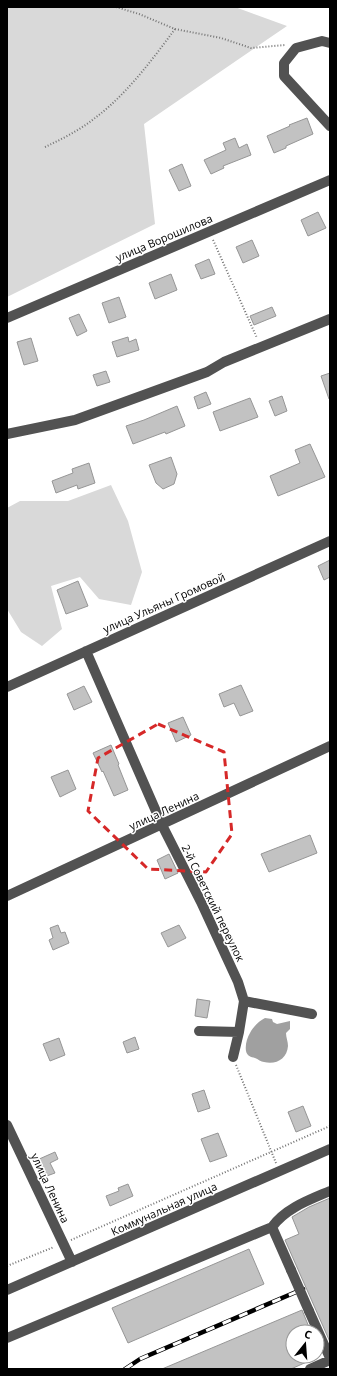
<svg xmlns="http://www.w3.org/2000/svg" width="337" height="1376" viewBox="0 0 337 1376" font-family="'Open Sans',sans-serif">
<style>
.green{fill:#d9d9d9}
.water{fill:#a0a0a0}
.building{fill:#c2c2c2;stroke:#969696}
.lines{fill:none;stroke-linecap:round;stroke-linejoin:round}
.path{stroke:#747474;stroke-width:2;stroke-dasharray:1 2;stroke-linecap:butt}
.minor{stroke:#525252;stroke-width:10}
.rail-casing{stroke:#000;stroke-width:4.5}
.rail{stroke:#fff;stroke-width:3;stroke-dasharray:9;stroke-linecap:butt}
.minor-bridge{stroke:#525252;stroke-width:10}
.marked{fill:none;stroke:#d62828;stroke-width:3;stroke-dasharray:8 5;stroke-linejoin:round}
.labels{text-anchor:middle;stroke-width:3;stroke-linejoin:round;paint-order:stroke}
.street-label{font-size:11px;fill:#000;stroke:#fff}
</style>
<rect width="100%" height="100%" fill="#fff"/>
<path class="green" d="M 7,7 L 235,7 L 287,26 L 144,124 L 155,224 L 7,297 Z
M 111,485 L 128,521 L 142,572 L 131,605 L 99,599 L 80,577 L 51,586 L 62,629 L 42,646 L 21,632 L 7,609 L 7,508 L 20,501 L 68,501 Z"/>
<path class="water" d="M 265,1018 L 272,1019 L 273,1022 L 277,1024 L 290,1021 L 290,1029 L 286,1033 C 286,1037 288,1042 288,1046 C 287,1059 276,1065 264,1062 C 261,1062 258,1059 255,1058 C 251,1057 247,1056 246,1051 C 245,1045 247,1038 250,1033 C 253,1027 259,1021 265,1018 Z"/>
<path class="building" d="M 307,118 L 313,134 L 286,146 L 286,148 L 274,153 L 267,136 L 290,126 L 289,125 Z
M 235,138 L 239,148 L 247,144 L 251,155 L 223,166 L 224,168 L 211,174 L 204,160 L 226,150 L 223,143 Z
M 182,164 L 191,186 L 179,191 L 169,170 Z
M 318,212 L 326,228 L 308,236 L 301,220 Z
M 252,240 L 259,256 L 243,263 L 236,247 Z
M 209,259 L 215,274 L 201,279 L 195,265 Z
M 171,274 L 177,290 L 155,299 L 149,283 Z
M 119,297 L 126,317 L 109,323 L 102,303 Z
M 272,307 L 276,316 L 254,325 L 250,316 Z
M 79,314 L 87,331 L 77,336 L 69,318 Z
M 128,337 L 129,342 L 136,339 L 139,350 L 117,357 L 112,342 Z
M 31,338 L 38,361 L 24,365 L 17,342 Z
M 106,371 L 110,382 L 97,386 L 93,375 Z
M 330,373 L 330,398 L 329,399 L 321,376 Z
M 206,392 L 211,404 L 198,409 L 194,397 Z
M 282,396 L 287,411 L 275,416 L 269,401 Z
M 250,398 L 258,417 L 220,431 L 213,412 Z
M 177,406 L 185,426 L 166,434 L 165,432 L 133,444 L 126,426 L 144,420 Z
M 310,444 L 325,477 L 278,496 L 270,476 L 300,463 L 295,450 Z
M 171,457 L 177,474 L 174,484 L 163,489 L 156,483 L 149,465 Z
M 89,463 L 95,483 L 78,489 L 77,485 L 56,493 L 52,481 L 73,473 L 72,469 Z
M 330,560 L 330,577 L 324,580 L 318,566 Z
M 78,581 L 88,606 L 66,614 L 57,590 Z
M 241,685 L 253,711 L 240,716 L 234,703 L 224,707 L 219,694 Z
M 84,686 L 92,702 L 74,710 L 67,694 Z
M 183,717 L 191,735 L 176,742 L 168,723 Z
M 111,745 L 119,764 L 118,765 L 128,790 L 114,796 L 103,771 L 102,772 L 93,753 Z
M 68,770 L 76,789 L 60,797 L 51,777 Z
M 310,835 L 317,853 L 269,872 L 261,854 Z
M 169,854 L 178,873 L 165,879 L 157,860 Z
M 58,925 L 61,933 L 65,932 L 69,943 L 53,950 L 49,940 L 53,938 L 50,928 Z
M 179,925 L 186,938 L 168,947 L 161,933 Z
M 197,999 L 210,1001 L 207,1018 L 195,1016 Z
M 135,1037 L 139,1049 L 127,1053 L 123,1042 Z
M 59,1038 L 65,1055 L 50,1061 L 43,1044 Z
M 204,1090 L 210,1108 L 198,1112 L 192,1094 Z
M 303,1106 L 311,1126 L 296,1132 L 288,1112 Z
M 218,1133 L 227,1156 L 210,1162 L 201,1139 Z
M 55,1152 L 58,1159 L 50,1163 L 55,1173 L 44,1177 L 37,1160 Z
M 128,1184 L 133,1196 L 110,1206 L 106,1196 L 119,1191 L 118,1188 Z
M 330,1198 L 330,1342 L 285,1240 L 299,1234 L 292,1217 L 309,1207 Z
M 249,1249 L 264,1284 L 128,1343 L 112,1308 Z
M 302,1310 L 311,1332 L 293,1332 L 293,1356 L 320,1356 L 291,1369 L 162,1369 Z"/>
<g class="lines">
<path class="path" d="M 116,7 L 139,14 L 175,29 L 221,38 L 251,48 L 285,45
M 45,147 C 62,139 80,130 95,118 C 126,95 152,60 175,29
M 213,240 L 257,338
M 236,1065 L 276,1163
M 71,1240 L 330,1126
M 7,1266 L 54,1247"/>
<path class="minor" d="M 330,43 L 322,41 L 296,48 L 284,63 L 284,76 L 330,126
M 7,318 L 330,180
M 7,434 L 75,420 L 207,372 L 224,362 L 330,319
M 86,651 L 162,825 L 201,902 L 238,982 L 244,1001 L 239,1032 L 233,1057
M 7,687 L 330,541
M 7,896 L 330,746
M 244,1001 L 312,1014
M 199,1031 L 239,1032
M 7,1125 L 72,1262
M 272,1227 L 291,1270
M 7,1290 L 330,1149
M 309,1311 L 330,1358
M 7,1338 L 272,1227 C 286,1208 309,1200 330,1191
M 310,1369 L 330,1360"/>
<g class="rail-casing">
<path id="rail" d="M 125,1369 L 140,1359 L 303,1289"/>
</g>
<use href="#rail" class="rail"/>
<path class="minor-bridge" d="M 291,1270 L 309,1311"/>
</g>
<path class="marked" d="M 158,724 L 224,752 L 232,834 L 206,872 L 148,869 L 88,811 L 98,758 Z"/>
<g class="labels">
<g class="street-label">
<text transform="translate(164 238) rotate(-23)" y="4">улица Ворошилова</text>
<text transform="translate(164 603) rotate(-24)" y="4">улица Ульяны Громовой</text>
<text transform="translate(164 811) rotate(-25)" y="4">улица Ленина</text>
<text transform="translate(213 903) rotate(64)" y="4">2-й Советский переулок</text>
<text transform="translate(50 1188) rotate(65)" y="4">улица Ленина</text>
<text transform="translate(164 1209) rotate(-24)" y="4">Коммунальная улица</text>
</g>
</g>
<rect width="337" height="1376" fill="none" stroke="#000000" stroke-width="16"/>
<g transform="translate(305 1344) rotate(17)"><circle r="19" fill="#ffffff" stroke="#999999"/>
<path d="M0-3L7 15L0 10L-7 15Z" fill="#000000"/>
<text y="-6" font-size="11" font-weight="bold" text-anchor="middle" fill="#000000">С</text>
</g>
</svg>
